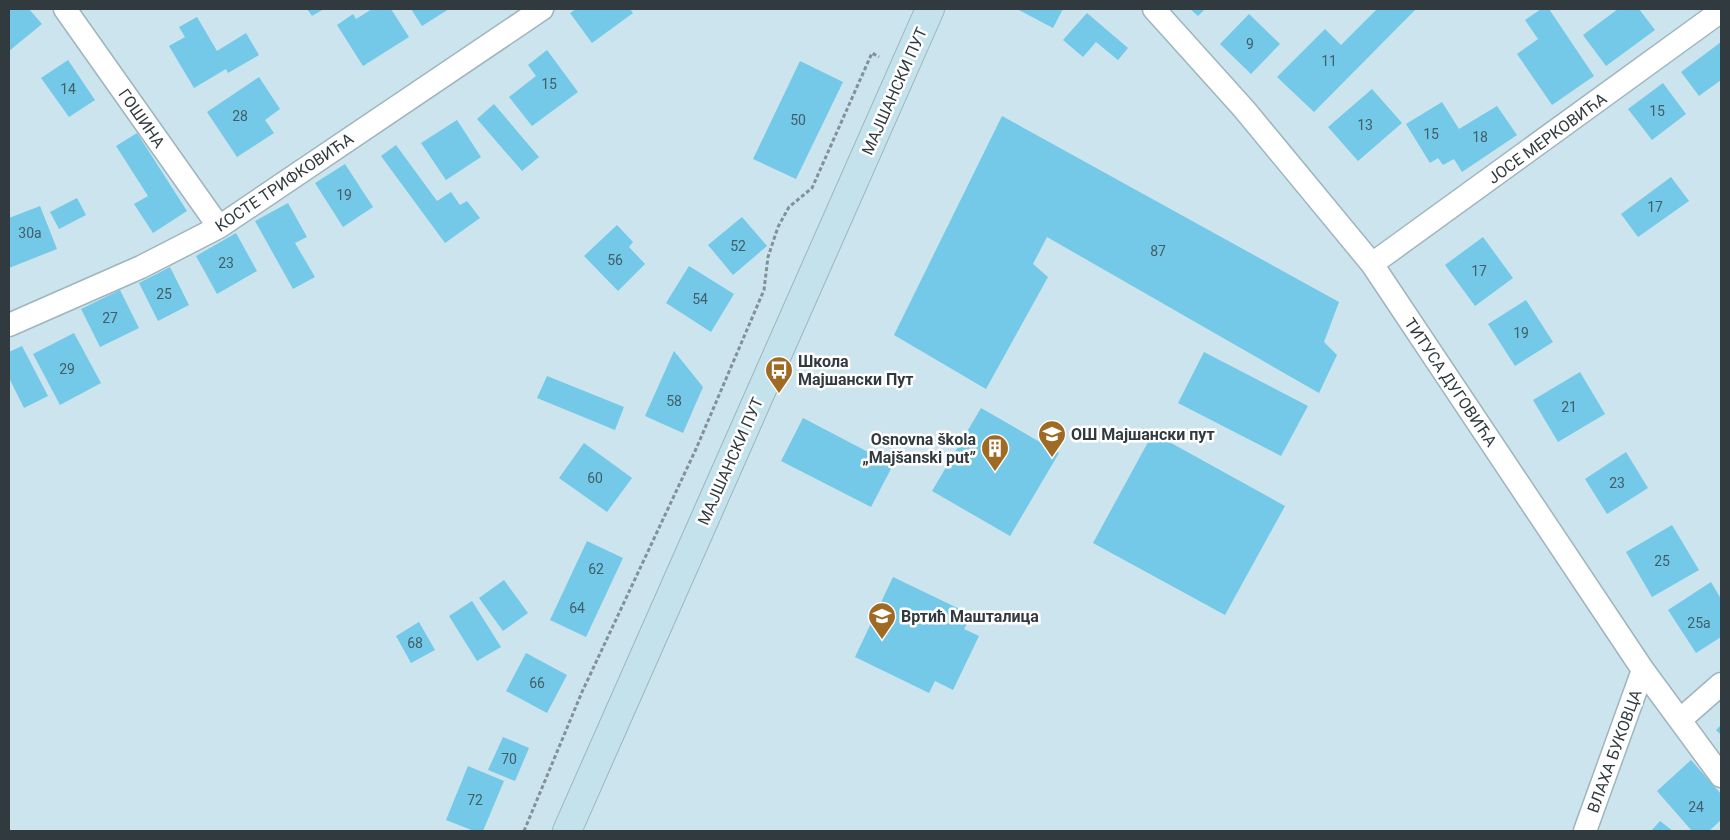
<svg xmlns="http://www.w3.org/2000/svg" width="1730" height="840" viewBox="0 0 1730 840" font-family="Roboto,sans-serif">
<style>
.building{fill:#73c9e7}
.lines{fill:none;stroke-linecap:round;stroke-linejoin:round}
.street-casing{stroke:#9eb5bd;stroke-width:25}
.secondary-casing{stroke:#9eb5bd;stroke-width:30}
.path{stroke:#819198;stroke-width:3;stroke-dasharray:4 2.5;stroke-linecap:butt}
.street{stroke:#fff;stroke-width:22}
.secondary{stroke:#c3e2ec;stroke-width:28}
.labels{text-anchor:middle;stroke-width:5;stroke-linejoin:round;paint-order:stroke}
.number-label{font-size:14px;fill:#425e68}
.street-label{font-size:16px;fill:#313a3e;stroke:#fff}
.poi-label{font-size:16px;font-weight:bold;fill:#313a3e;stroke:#fff;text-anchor:start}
</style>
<rect width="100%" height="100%" fill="#cce4ed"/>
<path class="building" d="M 9,9 L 29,9 L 42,24 L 9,51 Z
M 307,9 L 324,9 L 312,16 Z
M 372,9 L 391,9 L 409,37 L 363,66 L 337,25 L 353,14 L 356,19 Z
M 411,9 L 449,9 L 422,26 Z
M 576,9 L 630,9 L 633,13 L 592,43 L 570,13 Z
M 1017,9 L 1063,9 L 1053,28 Z
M 1190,9 L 1205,9 L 1198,16 Z
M 1377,9 L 1416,9 L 1314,112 L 1277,77 L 1325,29 L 1341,45 Z
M 1541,9 L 1549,9 L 1594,76 L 1552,105 L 1517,54 L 1538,39 L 1525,20 Z
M 1618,9 L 1639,9 L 1655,30 L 1606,66 L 1583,35 Z
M 1087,13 L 1128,48 L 1118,60 L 1096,42 L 1083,57 L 1063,40 Z
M 1249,14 L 1280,44 L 1251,74 L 1220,44 Z
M 197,17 L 217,51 L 246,33 L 259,55 L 228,73 L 226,69 L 194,88 L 169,46 L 185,37 L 179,27 Z
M 1721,42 L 1721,80 L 1699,96 L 1681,72 Z
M 547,50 L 578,92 L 532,126 L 509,97 L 536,76 L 528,65 Z
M 68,60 L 95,100 L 69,117 L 41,78 Z
M 800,61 L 843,82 L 796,179 L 753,159 Z
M 259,77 L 280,109 L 265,120 L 274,133 L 237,157 L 207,112 Z
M 1663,83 L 1686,114 L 1652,140 L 1628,109 Z
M 1372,89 L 1402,123 L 1358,161 L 1328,127 Z
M 1442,102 L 1459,129 L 1497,106 L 1517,135 L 1462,172 L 1454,159 L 1443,165 L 1438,158 L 1430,163 L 1406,124 Z
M 494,104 L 539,157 L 522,171 L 477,119 Z
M 1002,116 L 1339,302 L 1324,342 L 1337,355 L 1319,393 L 1047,237 L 1033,264 L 1048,277 L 986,389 L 894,335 Z
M 457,120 L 481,157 L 446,180 L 421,143 Z
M 137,133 L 187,211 L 153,233 L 134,204 L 148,196 L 116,146 Z
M 396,145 L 437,201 L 451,192 L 460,205 L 467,201 L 480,218 L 445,243 L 381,156 Z
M 345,164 L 373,207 L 343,227 L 315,183 Z
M 1671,177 L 1689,201 L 1638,237 L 1621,214 Z
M 77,198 L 86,215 L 59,229 L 50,212 Z
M 288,203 L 307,237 L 295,243 L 315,277 L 293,289 L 255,221 Z
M 40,206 L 57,249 L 9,268 L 9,218 Z
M 742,217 L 767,246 L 733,275 L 708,245 Z
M 617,225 L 633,242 L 629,247 L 645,264 L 618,291 L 584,256 Z
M 236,233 L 257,271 L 217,294 L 196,256 Z
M 1483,237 L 1513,278 L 1475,306 L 1445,265 Z
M 689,266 L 734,294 L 711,332 L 666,303 Z
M 170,267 L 189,305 L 158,321 L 139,283 Z
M 120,290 L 139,328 L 100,347 L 81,309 Z
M 1526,300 L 1553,342 L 1515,366 L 1488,324 Z
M 74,333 L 101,383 L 60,405 L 33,354 Z
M 22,346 L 48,396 L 24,408 L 9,378 L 9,352 Z
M 674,351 L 703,387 L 683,433 L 645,416 Z
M 1204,352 L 1308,406 L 1281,456 L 1178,403 Z
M 1580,372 L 1605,414 L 1558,442 L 1533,400 Z
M 547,376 L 624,407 L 615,430 L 537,398 Z
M 981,408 L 1059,453 L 1010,536 L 932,491 Z
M 803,418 L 893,465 L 871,507 L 781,461 Z
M 1153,433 L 1285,506 L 1225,615 L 1093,543 Z
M 584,443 L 632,478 L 607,512 L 559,478 Z
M 1626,452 L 1648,488 L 1607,514 L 1585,479 Z
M 1672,525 L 1699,570 L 1652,597 L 1626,552 Z
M 587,541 L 623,558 L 586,637 L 550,620 Z
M 893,577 L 972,615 L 964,629 L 979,636 L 953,690 L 935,681 L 929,693 L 855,657 Z
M 504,580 L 528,613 L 503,631 L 479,598 Z
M 1711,582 L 1721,599 L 1721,637 L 1696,653 L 1668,610 Z
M 472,601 L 501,647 L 477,661 L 449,616 Z
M 419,622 L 435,650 L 411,663 L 396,636 Z
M 526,653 L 567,675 L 547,713 L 506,691 Z
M 1721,725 L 1721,735 L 1716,730 Z
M 503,737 L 529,748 L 515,781 L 488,770 Z
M 1691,760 L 1721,794 L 1721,820 L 1709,831 L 1692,831 L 1657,791 Z
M 468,766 L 504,781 L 483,831 L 474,831 L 446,820 Z
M 1660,821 L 1673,831 L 1651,831 Z"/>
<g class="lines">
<g class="street-casing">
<path id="street" d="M 65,9 L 219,227
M 1154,9 L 1244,109 L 1372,264 L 1643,670 L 1721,776
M 1372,264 L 1721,11
M 9,325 L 141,267 L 219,227 L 542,9
M 1680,720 L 1721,684
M 1585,831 L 1643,670"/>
</g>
<g class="secondary-casing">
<path id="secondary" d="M 567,831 L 930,9"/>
</g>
<path class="path" d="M 524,831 L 582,692 L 696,449 L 764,290 L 768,257 L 778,227 L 789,207 L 812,188 L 872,53 L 879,57"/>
<use href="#street" class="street"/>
<use href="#secondary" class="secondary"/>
</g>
<defs>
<g id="bus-pin" transform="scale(1.4375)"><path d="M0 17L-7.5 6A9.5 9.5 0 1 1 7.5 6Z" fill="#9f6a23" stroke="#fff"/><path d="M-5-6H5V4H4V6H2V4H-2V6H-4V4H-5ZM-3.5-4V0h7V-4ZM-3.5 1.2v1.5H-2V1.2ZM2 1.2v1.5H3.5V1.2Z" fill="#fff"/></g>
<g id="school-pin" transform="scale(1.4375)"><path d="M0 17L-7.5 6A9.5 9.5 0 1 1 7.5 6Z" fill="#9f6a23" stroke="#fff"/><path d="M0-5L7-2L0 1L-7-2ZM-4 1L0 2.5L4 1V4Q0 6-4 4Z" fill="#fff"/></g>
<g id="building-pin" transform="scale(1.4375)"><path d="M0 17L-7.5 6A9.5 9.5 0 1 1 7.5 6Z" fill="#9f6a23" stroke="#fff"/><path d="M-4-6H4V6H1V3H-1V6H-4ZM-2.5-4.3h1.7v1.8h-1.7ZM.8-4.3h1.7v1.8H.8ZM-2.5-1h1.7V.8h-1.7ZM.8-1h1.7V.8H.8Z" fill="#fff"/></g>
</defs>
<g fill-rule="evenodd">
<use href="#bus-pin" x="779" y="370"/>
<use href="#school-pin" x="1052" y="434"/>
<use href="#building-pin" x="995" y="448"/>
<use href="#school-pin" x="882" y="616"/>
</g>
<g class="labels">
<g class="number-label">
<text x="1250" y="49">9</text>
<text x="1329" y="66">11</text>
<text x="549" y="89">15</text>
<text x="68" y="94">14</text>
<text x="1657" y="116">15</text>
<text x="240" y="121">28</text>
<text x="798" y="125">50</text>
<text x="1365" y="130">13</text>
<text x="1431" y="139">15</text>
<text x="1480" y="142">18</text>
<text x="344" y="200">19</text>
<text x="1655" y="212">17</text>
<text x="30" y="238">30a</text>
<text x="738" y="251">52</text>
<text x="1158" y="256">87</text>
<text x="615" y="265">56</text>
<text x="226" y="268">23</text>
<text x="1479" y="276">17</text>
<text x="164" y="299">25</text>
<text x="700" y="304">54</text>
<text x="110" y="323">27</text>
<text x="1521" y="338">19</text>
<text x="67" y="374">29</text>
<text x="674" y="406">58</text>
<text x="1569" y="412">21</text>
<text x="595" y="483">60</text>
<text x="1617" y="488">23</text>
<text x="1662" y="566">25</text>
<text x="596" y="574">62</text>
<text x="577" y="613">64</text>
<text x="1699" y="628">25a</text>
<text x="415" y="648">68</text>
<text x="537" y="688">66</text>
<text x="509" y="764">70</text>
<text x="475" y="805">72</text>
<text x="1696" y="812">24</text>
</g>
<g class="street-label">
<text transform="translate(894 91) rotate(-66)" y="6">МАЈШАНСКИ ПУТ</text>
<text transform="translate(142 118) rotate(55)" y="6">ГОШИНА</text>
<text transform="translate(1547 138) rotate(-36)" y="6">ЈОСЕ МЕРКОВИЋА</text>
<text transform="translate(284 182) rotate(-34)" y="6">КОСТЕ ТРИФКОВИЋА</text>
<text transform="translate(1451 382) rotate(56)" y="6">ТИТУСА ДУГОВИЋА</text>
<text transform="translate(730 461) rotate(-66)" y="6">МАЈШАНСКИ ПУТ</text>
<text transform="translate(1614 751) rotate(-70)" y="6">ВЛАХА БУКОВЦА</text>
</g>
<g class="poi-label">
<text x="798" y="367">Школа<tspan x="798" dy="18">Мајшански Пут</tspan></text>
<text x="1071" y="440">ОШ Мајшански пут</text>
<text x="976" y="445" text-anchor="end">Osnovna škola<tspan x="976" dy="18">„Majšanski put”</tspan></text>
<text x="901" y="622">Вртић Машталица</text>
</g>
</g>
<rect width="1730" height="840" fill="none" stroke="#313a3e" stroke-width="20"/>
</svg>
